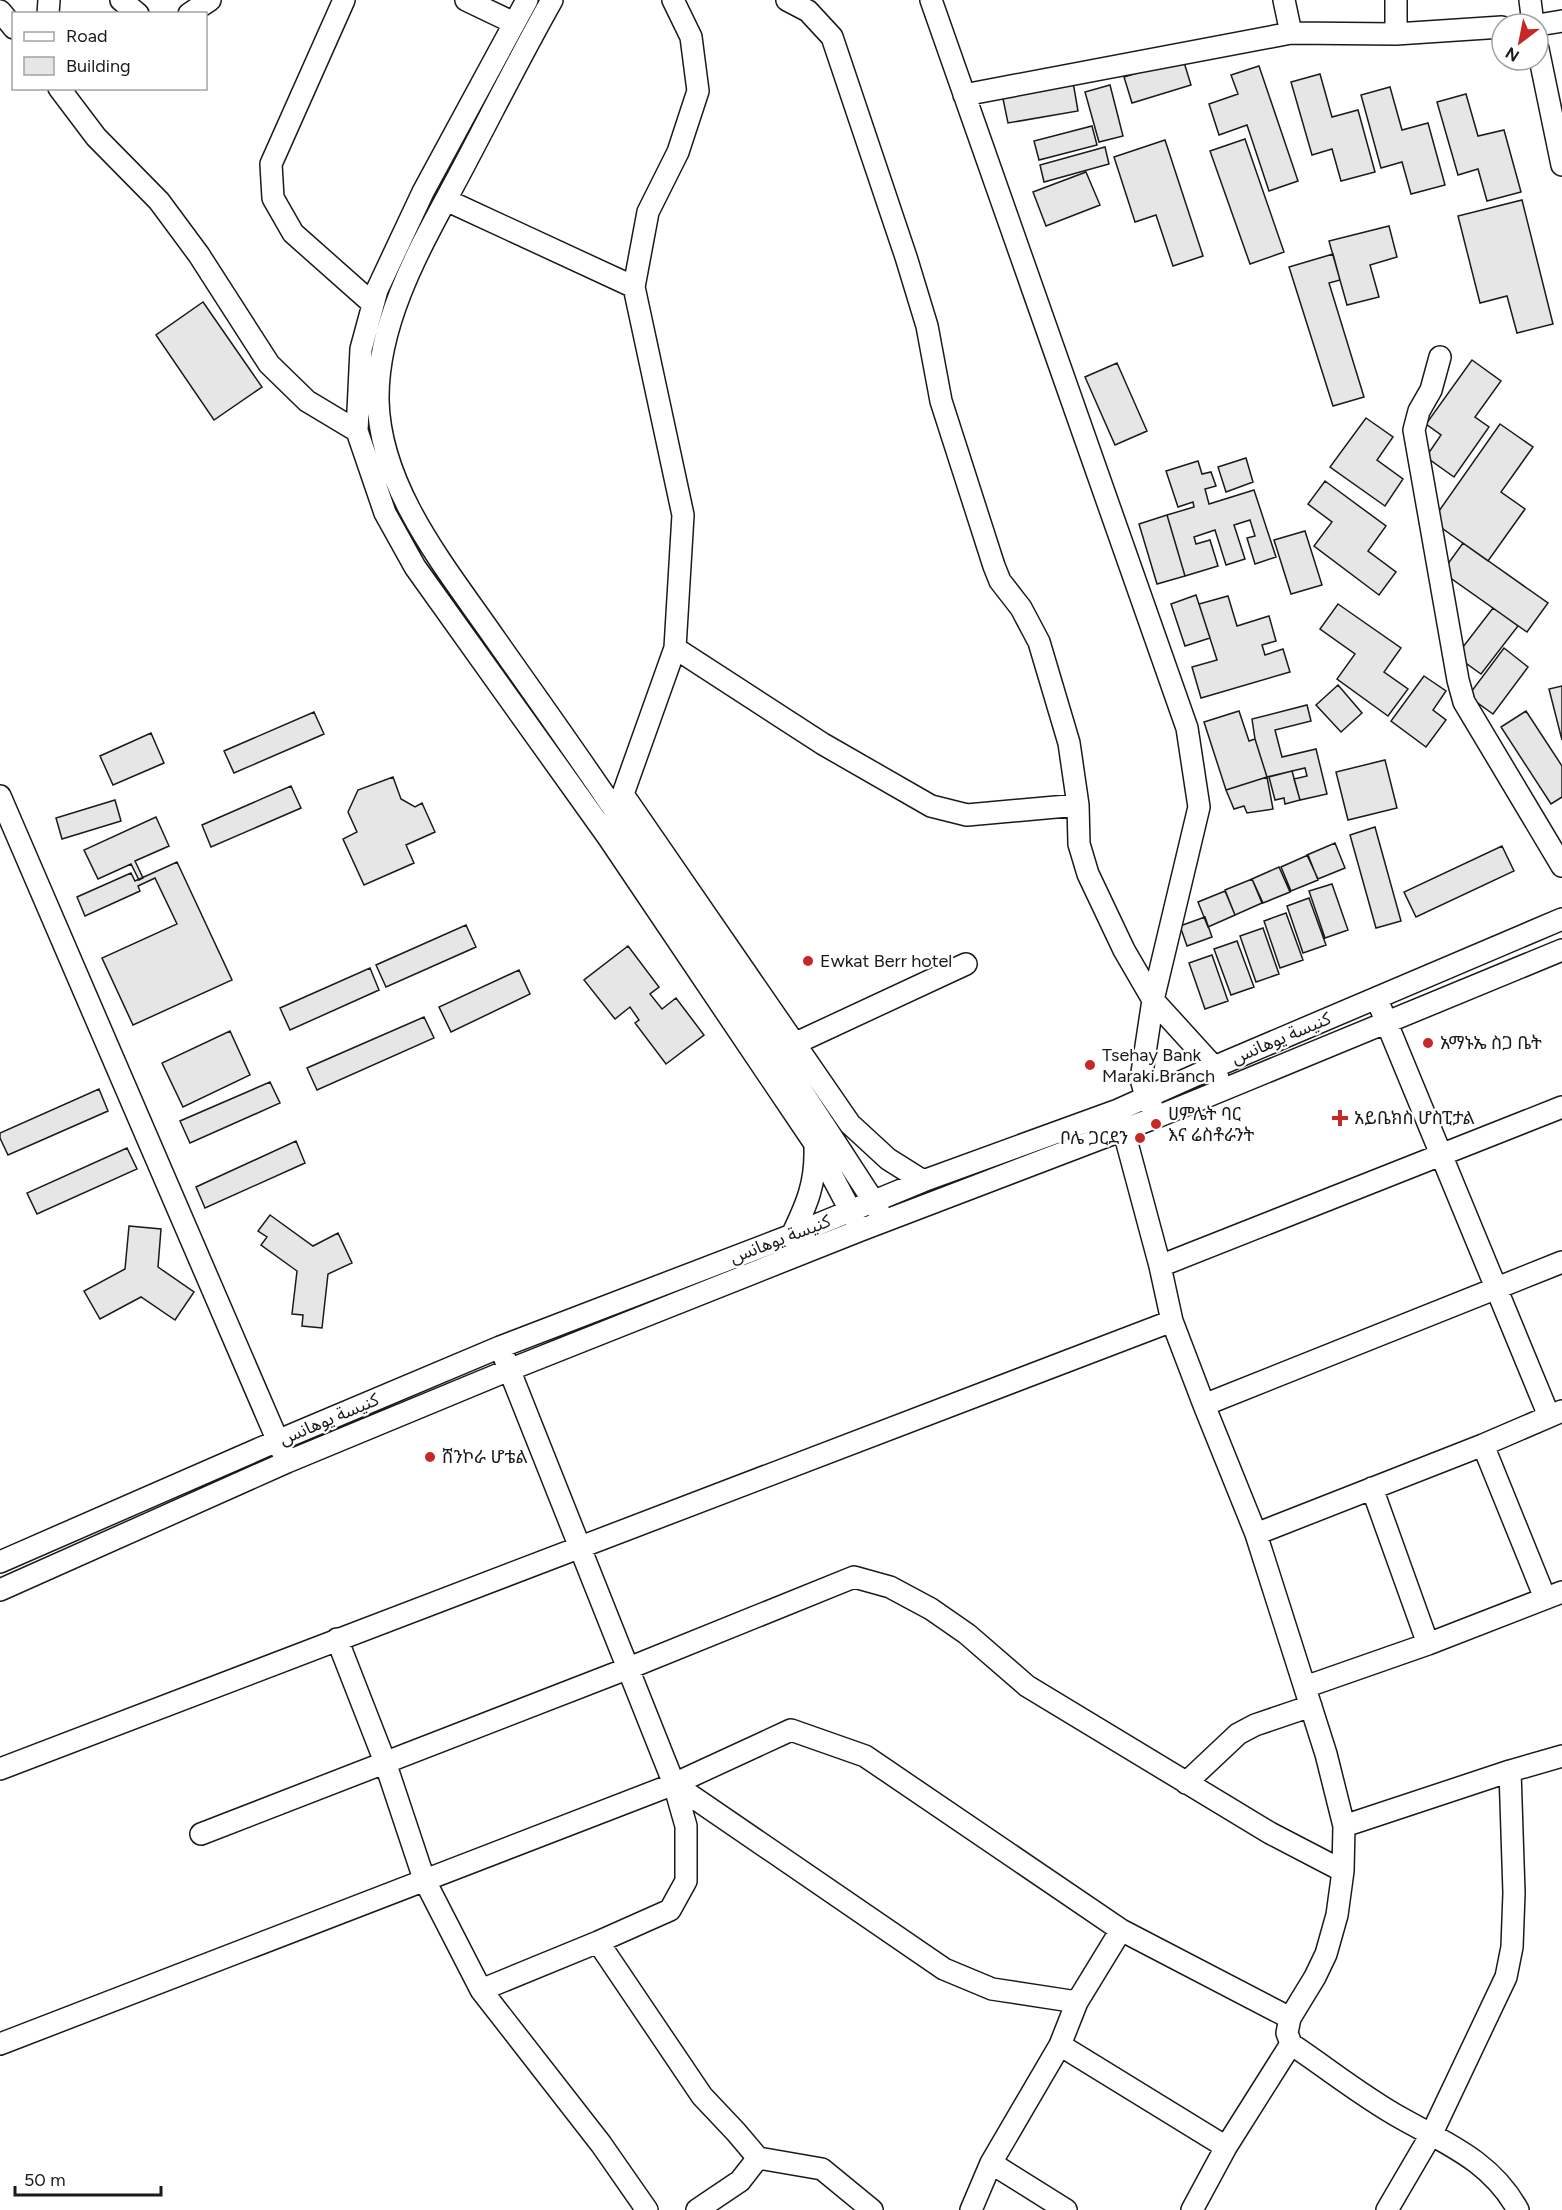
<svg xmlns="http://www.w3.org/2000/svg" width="1562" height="2210" viewBox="0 0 1562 2210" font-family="Figtree,'Noto Sans Arabic','Noto Sans Ethiopic',sans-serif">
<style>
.building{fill:#e6e6e6;stroke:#1a1a1a;stroke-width:1.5}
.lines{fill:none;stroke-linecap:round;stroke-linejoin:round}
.minor-casing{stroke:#1a1a1a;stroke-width:24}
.minor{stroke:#fff;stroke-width:21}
.poi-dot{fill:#c62828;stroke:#fff;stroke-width:2}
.labels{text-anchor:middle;stroke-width:4.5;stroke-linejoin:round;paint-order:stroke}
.poi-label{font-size:18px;fill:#1a1a1a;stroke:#fff;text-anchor:start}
.street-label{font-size:18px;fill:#1a1a1a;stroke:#fff}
</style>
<rect width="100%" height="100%" fill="#fff"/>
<path class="building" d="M 1183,59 L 1191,85 L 1132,103 L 1124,77 Z
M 1259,66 L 1298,181 L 1269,191 L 1247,125 L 1219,135 L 1209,104 L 1238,94 L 1231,75 Z
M 1320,74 L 1332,117 L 1358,110 L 1375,172 L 1341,181 L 1332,149 L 1312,155 L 1291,82 Z
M 1073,82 L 1078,111 L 1008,123 L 1002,94 Z
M 1110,85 L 1123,136 L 1099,142 L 1085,92 Z
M 1390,87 L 1402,130 L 1428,123 L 1445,185 L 1411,194 L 1402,162 L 1381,168 L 1361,95 Z
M 1466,94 L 1478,136 L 1504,130 L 1521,192 L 1487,201 L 1478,169 L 1458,175 L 1437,102 Z
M 1092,126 L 1097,145 L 1039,160 L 1034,141 Z
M 1245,139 L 1284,252 L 1250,264 L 1210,151 Z
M 1165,140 L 1203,256 L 1173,266 L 1156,215 L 1135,222 L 1114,157 Z
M 1105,147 L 1109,164 L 1044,182 L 1040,165 Z
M 1086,172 L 1100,205 L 1046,226 L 1033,192 Z
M 1522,200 L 1553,324 L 1517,333 L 1507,296 L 1480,303 L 1458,216 Z
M 1389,226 L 1397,257 L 1370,265 L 1379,297 L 1347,305 L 1329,241 Z
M 1333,254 L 1340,280 L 1329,283 L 1364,397 L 1333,406 L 1289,267 Z
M 203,302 L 262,387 L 214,420 L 156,335 Z
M 1472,360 L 1501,381 L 1475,417 L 1489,427 L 1454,477 L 1426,457 L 1441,435 L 1426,424 Z
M 1117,363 L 1147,431 L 1115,445 L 1085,377 Z
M 1366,418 L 1393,437 L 1377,460 L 1403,479 L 1385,506 L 1330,467 Z
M 1500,424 L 1533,447 L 1501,492 L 1525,509 L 1488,561 L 1432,521 Z
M 1246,458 L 1253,482 L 1226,492 L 1218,467 Z
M 1198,461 L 1202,474 L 1211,472 L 1216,486 L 1205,489 L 1209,504 L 1254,490 L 1276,557 L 1255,564 L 1247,538 L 1255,536 L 1250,520 L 1234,525 L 1245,559 L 1226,565 L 1215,530 L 1194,537 L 1196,544 L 1210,540 L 1218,566 L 1185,576 L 1167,515 L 1194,507 L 1193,502 L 1178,507 L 1166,471 Z
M 1325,481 L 1386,526 L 1368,551 L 1396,572 L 1379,595 L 1314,546 L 1332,522 L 1308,504 Z
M 1167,515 L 1185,576 L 1157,584 L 1139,524 Z
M 1305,531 L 1322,585 L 1291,594 L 1274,540 Z
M 1463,543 L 1548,603 L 1527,632 L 1442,572 Z
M 1196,595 L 1210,638 L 1185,646 L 1171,604 Z
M 1228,596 L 1237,626 L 1269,616 L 1276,641 L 1262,645 L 1265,655 L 1283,649 L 1290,672 L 1201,698 L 1192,667 L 1217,660 L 1199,604 Z
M 1338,604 L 1401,648 L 1384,672 L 1408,689 L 1388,716 L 1337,679 L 1355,654 L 1320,629 Z
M 1493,608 L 1518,626 L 1481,674 L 1456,656 Z
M 1504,648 L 1528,667 L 1493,714 L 1468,696 Z
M 1424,676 L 1446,691 L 1433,710 L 1446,720 L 1426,747 L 1391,721 Z
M 1338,685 L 1362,713 L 1341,732 L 1316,705 Z
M 1562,686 L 1562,740 L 1549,689 Z
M 1307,705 L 1311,721 L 1275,730 L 1282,757 L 1316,749 L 1327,794 L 1300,800 L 1294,779 L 1307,776 L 1305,768 L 1267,777 L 1255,739 L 1252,719 Z
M 1239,711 L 1249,741 L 1255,739 L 1267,777 L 1226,790 L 1204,722 Z
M 1526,711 L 1562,766 L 1562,797 L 1551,804 L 1501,727 Z
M 314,712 L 324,734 L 234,773 L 224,751 Z
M 151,733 L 164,763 L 113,785 L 100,756 Z
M 1385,760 L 1397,808 L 1348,820 L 1336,772 Z
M 1292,771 L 1300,800 L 1285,804 L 1284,798 L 1275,800 L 1269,777 Z
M 393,777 L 401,799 L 415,807 L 422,803 L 435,832 L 406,845 L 414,863 L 364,885 L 343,839 L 357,832 L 348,812 L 358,790 Z
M 1267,777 L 1273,809 L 1247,813 L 1244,806 L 1234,809 L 1226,790 Z
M 291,786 L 301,808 L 211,847 L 202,825 Z
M 115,800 L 121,821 L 62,839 L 56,818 Z
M 156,817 L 169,846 L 135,861 L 143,878 L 139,880 L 131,864 L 98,879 L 84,850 Z
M 1375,827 L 1401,921 L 1376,928 L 1350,835 Z
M 1335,843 L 1345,868 L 1318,879 L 1307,855 Z
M 1502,846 L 1514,871 L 1416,917 L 1404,892 Z
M 1308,855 L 1318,880 L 1291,891 L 1281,867 Z
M 177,862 L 232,980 L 133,1025 L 102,958 L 177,924 L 155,878 L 138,886 L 140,891 L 85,916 L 77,897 L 131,873 L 135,881 Z
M 1279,867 L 1290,892 L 1263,903 L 1252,879 Z
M 1252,879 L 1262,903 L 1235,915 L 1225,890 Z
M 1332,884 L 1348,930 L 1325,938 L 1309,891 Z
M 1225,891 L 1235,915 L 1208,927 L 1198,902 Z
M 1309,898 L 1326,945 L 1303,953 L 1287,906 Z
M 1286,913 L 1303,960 L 1280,968 L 1264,921 Z
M 1205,917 L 1212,937 L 1187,946 L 1180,926 Z
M 466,925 L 476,947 L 386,987 L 376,965 Z
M 1263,928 L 1279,974 L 1256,982 L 1240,936 Z
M 1237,941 L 1254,987 L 1231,995 L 1214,949 Z
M 628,946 L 659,987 L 650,994 L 662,1009 L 676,998 L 704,1035 L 666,1064 L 635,1023 L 639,1020 L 630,1007 L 615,1019 L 584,980 Z
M 1212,955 L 1228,1001 L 1205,1009 L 1189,963 Z
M 370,968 L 379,990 L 290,1030 L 280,1008 Z
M 519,970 L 530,994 L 451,1032 L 439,1007 Z
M 424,1017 L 434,1038 L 317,1090 L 307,1068 Z
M 230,1031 L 250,1075 L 183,1107 L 162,1063 Z
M 270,1082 L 280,1103 L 190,1143 L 180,1121 Z
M 99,1089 L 108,1111 L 8,1155 L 0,1138 L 0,1133 Z
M 296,1141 L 305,1163 L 205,1208 L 196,1187 Z
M 127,1148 L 137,1169 L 37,1214 L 27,1193 Z
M 270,1215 L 313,1246 L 338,1233 L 352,1263 L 328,1274 L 322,1328 L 302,1326 L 303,1315 L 292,1314 L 297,1271 L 261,1245 L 267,1237 L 258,1231 Z
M 129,1226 L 161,1229 L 158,1267 L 194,1292 L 175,1320 L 141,1297 L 100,1319 L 84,1291 L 125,1269 Z"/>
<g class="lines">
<g class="minor-casing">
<path id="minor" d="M 121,0 L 138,14
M 344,0 L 271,164 L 273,198 L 293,233 L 373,304
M 466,0 L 514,23
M 527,0 L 423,192 L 377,290 L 361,349 L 357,431 L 385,513 L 415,567 L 608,837 L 815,1144 L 857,1223
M 552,0 C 522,53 495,107 467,160 C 429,233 377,314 378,400 C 380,490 447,569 496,640 C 536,697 577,754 616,812 C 704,941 789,1071 874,1202 L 880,1214
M 787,0 L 808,11 L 832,37 L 906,257 L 927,326 L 941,401 L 994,566 L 1000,581 L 1021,608 L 1039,642 L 1069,743 L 1078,805 L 1079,844 L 1088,874 L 1124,950 L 1153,1000
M 931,0 L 1187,728 L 1199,807 L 1153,1000
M 1284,0 L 1291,33
M 1530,0 L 1533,24
M 0,11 L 14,28
M 48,14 L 49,0
M 189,14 L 210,0
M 1538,25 L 1562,21
M 1396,34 L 1502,27
M 1538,49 L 1562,165
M 59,88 L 96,137 L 159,201 L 199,255 L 269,364 L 307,401 L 357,431
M 964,95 L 1291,33 L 1396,34 L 1396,0
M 446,200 L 634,287
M 1440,357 L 1431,390 L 1419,411 L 1414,430 L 1458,680 L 1464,702 L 1562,866
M 675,648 L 823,744 L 931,806 L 967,815 L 1078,805
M 0,796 L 283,1453
M 624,796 L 850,1124 L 888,1159 L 923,1181
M 613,822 L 675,648 L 683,515 L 634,287 L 648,212 L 678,152 L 698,91 L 691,37 L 673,0
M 1381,1009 L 1549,1416
M 794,1044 L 966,964
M 1153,1109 L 1146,1097 L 1141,1079 L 1153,1000 L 1214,1067 L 1218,1078
M 1120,1117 L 1160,1266 L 1172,1321 L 1204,1405 L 1256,1534 L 1326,1754 L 1344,1826 L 1343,1871 L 1337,1915 L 1326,1954 L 1315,1977 L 1290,2018 L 1287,2033 L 1291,2044 C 1327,2068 1363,2097 1401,2118 C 1447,2144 1491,2161 1518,2210
M 792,1235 C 807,1204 816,1183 815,1148
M 1160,1266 L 1562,1107
M 1204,1405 L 1562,1262
M 1483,1445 L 1545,1598
M 1372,1488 L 1428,1644
M 1256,1534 L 1483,1445 L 1562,1411
M 0,1562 L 277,1441 L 500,1347 L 792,1235 L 923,1181 L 1118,1110 L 1214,1067 L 1562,919
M 0,1590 L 287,1462 L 509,1370 L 861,1230 L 1157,1117 L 1562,950
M 337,1639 L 385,1762 L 424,1879 L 481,1990 L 601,2144 L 647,2210
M 1305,1687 L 1428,1644 L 1562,1592
M 0,1769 L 1172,1321
M 1186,1783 L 1238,1734 L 1255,1725 L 1311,1706
M 674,1784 L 944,1969 L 992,1989 L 1077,2002
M 1344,1826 L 1510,1771 L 1562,1756
M 201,1834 L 629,1668 L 854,1577 L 890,1587 L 931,1609 L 967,1634 L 1027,1686 L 1270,1833 L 1343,1871
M 598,1942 L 702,2096 L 736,2132 L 758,2158 L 740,2181 L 697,2210
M 481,1990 L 598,1942 L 670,1910 L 686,1881 L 686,1826 L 674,1784 L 505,1359
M 0,2044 L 674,1784 L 791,1730 L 865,1756 L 1121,1930 L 1290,2018
M 1060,2045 L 1226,2147
M 758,2158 L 822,2169 L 872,2210
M 991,2163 L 1066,2210
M 971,2210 L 991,2163 L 1060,2045 L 1077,2002 L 1121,1930
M 1192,2210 L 1226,2147 L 1291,2044
M 1387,2210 L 1432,2133 L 1506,1977 L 1512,1947 L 1514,1893 L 1510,1771"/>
</g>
<use href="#minor" class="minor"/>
</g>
<g class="poi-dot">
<circle cx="808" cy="961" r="6"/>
<circle cx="1428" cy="1043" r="6"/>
<circle cx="1090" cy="1065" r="6"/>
<path d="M1337 1109h6v6h6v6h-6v6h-6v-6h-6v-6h6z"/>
<circle cx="1156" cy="1124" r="6"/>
<circle cx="1140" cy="1138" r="6"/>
<circle cx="430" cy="1457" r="6"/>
</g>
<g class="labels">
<g class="poi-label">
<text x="820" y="967">Ewkat Berr hotel</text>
<text x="1440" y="1049">አማኑኤ ስጋ ቤት</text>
<text x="1102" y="1061">Tsehay Bank<tspan x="1102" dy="21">Maraki Branch</tspan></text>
<text x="1168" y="1120">ሀምሌት ባር<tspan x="1168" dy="21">እና ሬስቶራንት</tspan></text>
<text x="1354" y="1124">አይቤክስ ሆስፒታል</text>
<text x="1128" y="1144" text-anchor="end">ቦሌ ጋርደን</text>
<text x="442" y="1463">ሸንኮራ ሆቴል</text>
</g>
<g class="street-label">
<text transform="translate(1281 1038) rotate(-23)" y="6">كنيسة يوهانس</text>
<text transform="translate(780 1239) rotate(-21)" y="6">كنيسة يوهانس</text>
<text transform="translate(329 1419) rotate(-23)" y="6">كنيسة يوهانس</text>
</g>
</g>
<rect x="12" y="12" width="195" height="78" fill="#ffffff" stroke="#a3a3a3" stroke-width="1.5"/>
<rect x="24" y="32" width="30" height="9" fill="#ffffff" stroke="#a3a3a3" stroke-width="1.5"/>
<text x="66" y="42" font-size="18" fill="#1a1a1a">Road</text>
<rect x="24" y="57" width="30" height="18" fill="#e6e6e6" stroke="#a3a3a3" stroke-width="1.5"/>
<text x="66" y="72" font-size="18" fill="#1a1a1a">Building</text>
<g transform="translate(1520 42) rotate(212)"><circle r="28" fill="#ffffff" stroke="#a3a3a3" stroke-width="1.5"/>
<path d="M0-4.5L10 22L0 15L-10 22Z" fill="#c62828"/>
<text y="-9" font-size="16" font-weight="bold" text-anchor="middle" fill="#1a1a1a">N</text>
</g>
<path d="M15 2186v9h146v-9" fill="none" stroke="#1a1a1a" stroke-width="3"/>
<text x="24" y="2186" font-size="18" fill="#1a1a1a" stroke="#ffffff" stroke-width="4.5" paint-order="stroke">50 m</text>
</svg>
